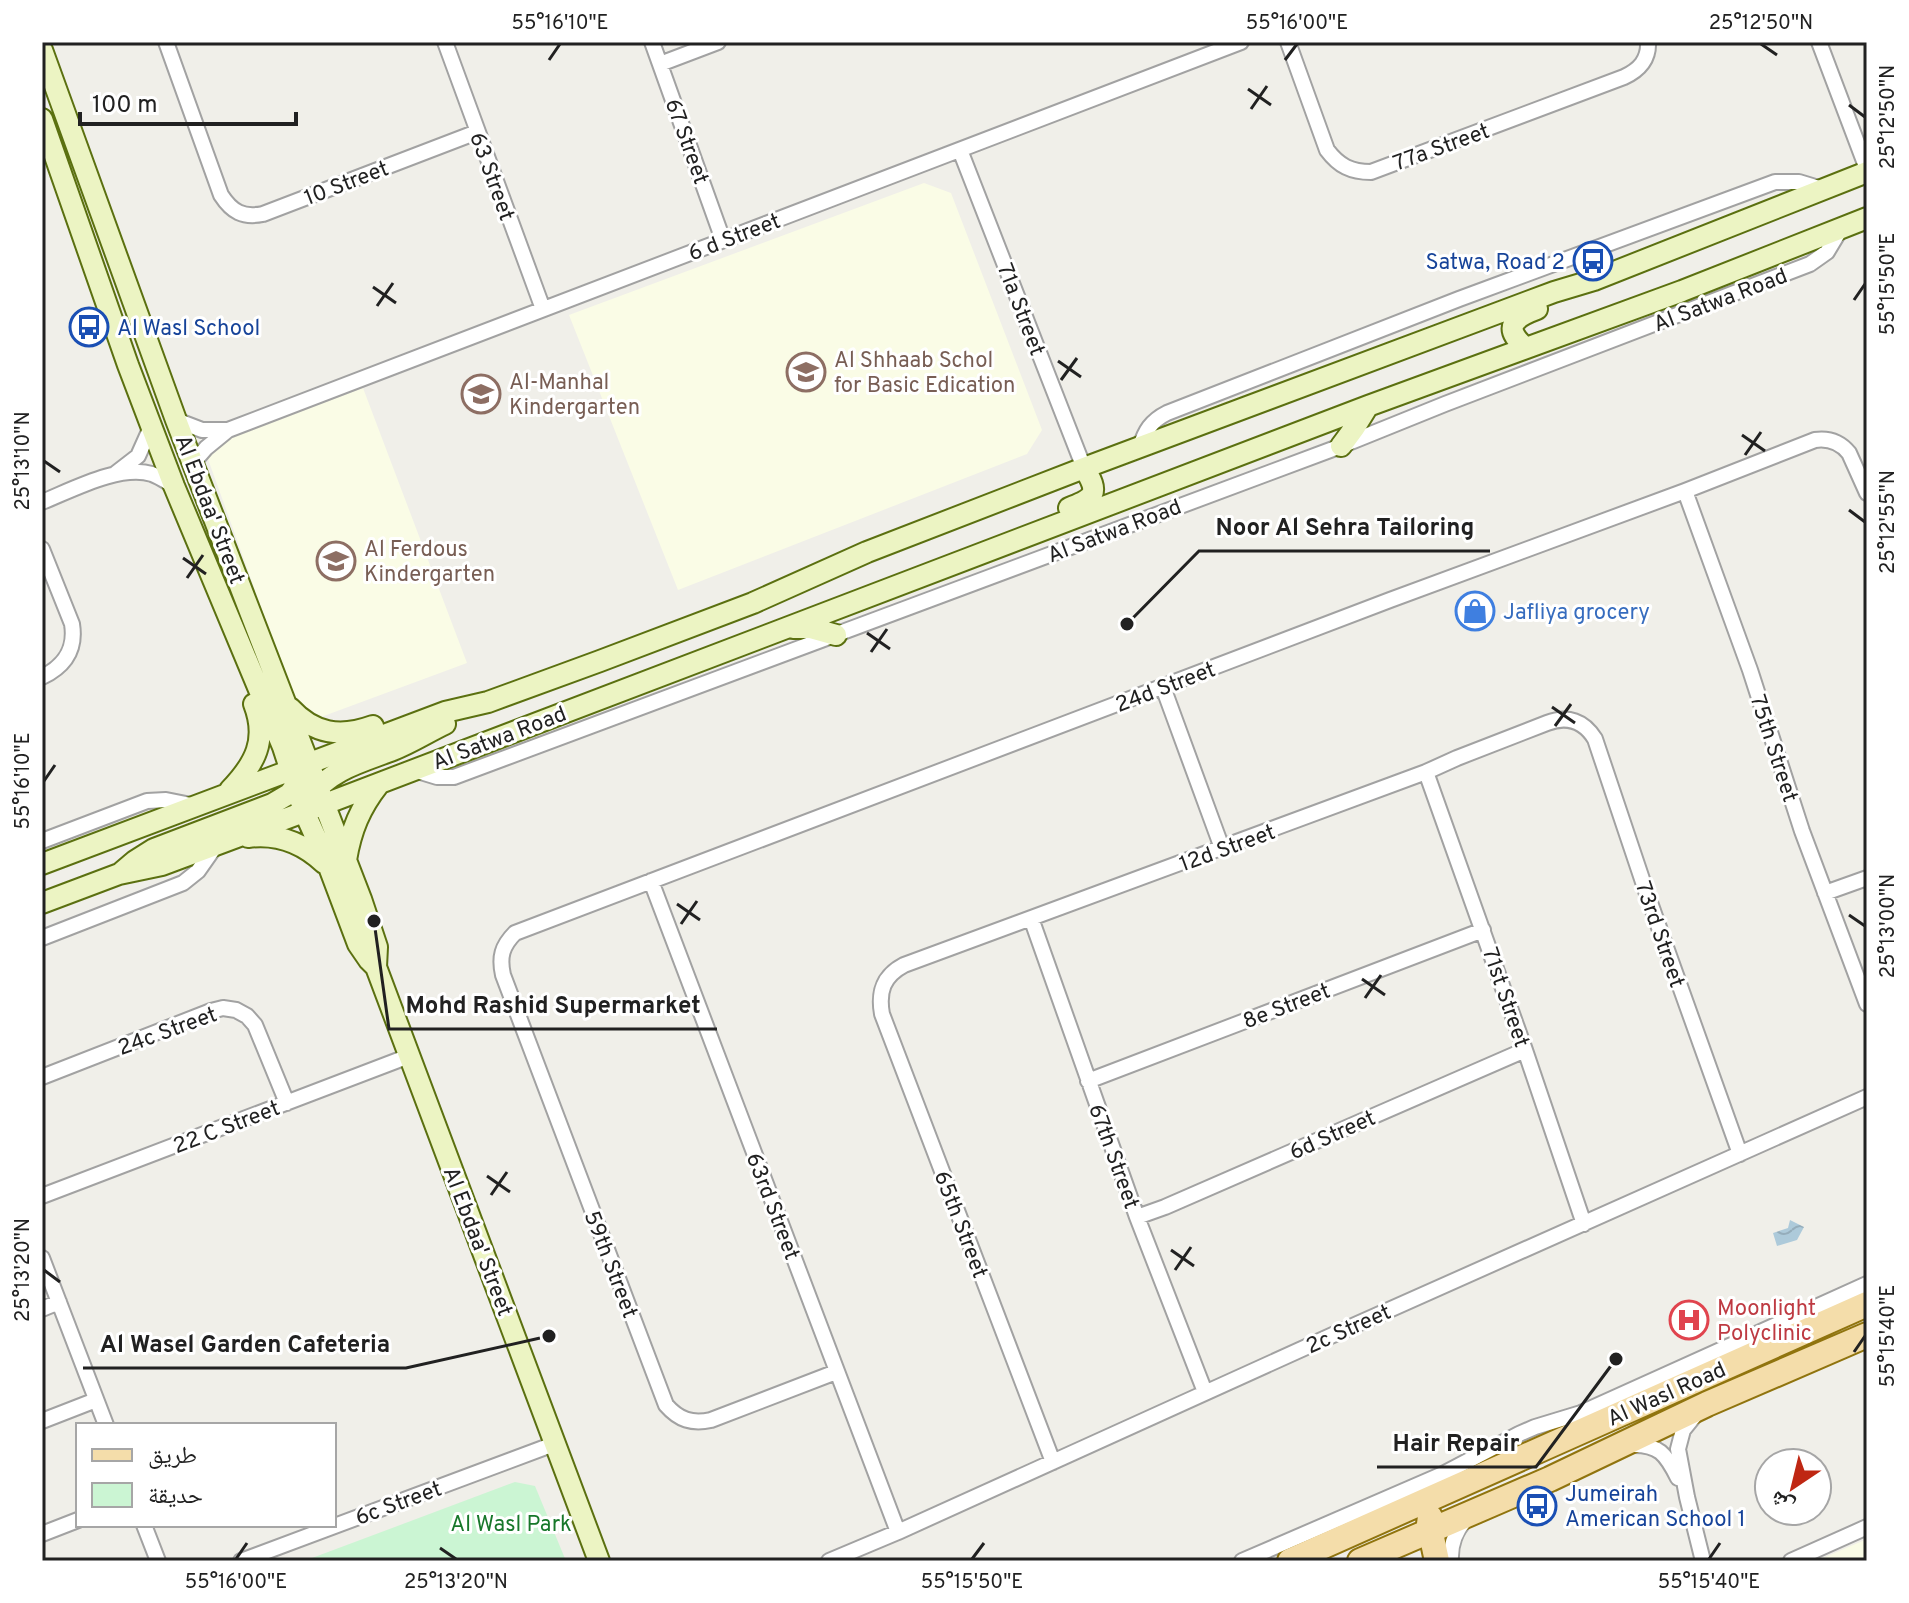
<svg xmlns="http://www.w3.org/2000/svg" width="1909" height="1603" viewBox="0 0 1909 1603" font-family="Overpass,'Noto Naskh Arabic',sans-serif">
<style>
.education{fill:#fafce6}
.park{fill:#cbf5d3}
.water{fill:url(#water-waves)}
.lines{fill:none;stroke-linecap:round;stroke-linejoin:round}
.street-casing{stroke:#a2a2a2;stroke-width:18}
.secondary-casing{stroke:#5b7010;stroke-width:24}
.primary-casing{stroke:#90740e;stroke-width:28}
.street{stroke:#fff;stroke-width:14}
.secondary{stroke:#ecf4c3;stroke-width:20}
.primary{stroke:#f4ddaa;stroke-width:24}
.ticks{fill:none;stroke:#212121;stroke-width:3}
.labels{text-anchor:middle;stroke-width:6;stroke-linejoin:round;paint-order:stroke}
.street-label{font-size:22px;fill:#212121;stroke:#fff}
.transit-label{font-size:22px;fill:#164399;stroke:#fff;text-anchor:start}
.education-label{font-size:22px;fill:#785e54;stroke:#fff;text-anchor:start}
.shop-label{font-size:22px;fill:#366cbe;stroke:#fff;text-anchor:start}
.health-label{font-size:22px;fill:#be3a42;stroke:#fff;text-anchor:start}
.park-label{font-size:22px;fill:#17772a;stroke:#fff}
.leader{fill:none;stroke:#212121;stroke-width:3}
.callout-dot{fill:#212121;stroke:#fff;stroke-width:3}
.callout-label{font-size:24px;text-anchor:middle;font-weight:bold;fill:#212121;stroke:#fff;stroke-width:6;stroke-linejoin:round;paint-order:stroke}
.neatline{fill:none;stroke:#212121;stroke-width:3}
.ticks-label{font-size:20px;text-anchor:middle;fill:#212121}
</style>
<defs>
<pattern id="water-waves" width="16" height="10" patternUnits="userSpaceOnUse" patternTransform="scale(2)"><rect width="16" height="10" fill="#adcada"/><path d="M0 5q4-4 8 0t8 0" fill="none" stroke="#95adbb"/></pattern>
</defs>
<rect width="100%" height="100%" fill="#f0efe9"/>
<path class="education" d="M 924,183 L 951,193 L 1042,430 L 1027,454 L 678,590 L 569,315 Z
M 363,388 L 467,663 L 321,717 L 294,699 L 208,459 L 218,442 Z
M 1867,1539 L 1867,1561 L 1816,1561 Z"/>
<path class="park" d="M 515,1482 L 535,1486 L 566,1561 L 304,1561 Z"/>
<path class="water" d="M 1790,1220 L 1804,1227 L 1797,1240 L 1777,1246 L 1773,1233 L 1788,1228 Z"/>
<g class="lines">
<g class="street-casing">
<path id="street" d="M 166,42 L 221,195 C 232,212 243,218 263,214 L 477,132
M 445,42 L 543,309
M 652,42 L 723,240
M 1288,42 L 1327,150 C 1339,166 1351,172 1371,172 L 1624,77 C 1639,70 1649,60 1648,42
M 1819,42 L 1867,169
M 660,64 L 718,42
M 960,150 L 1084,468
M 176,420 L 202,430 L 228,430 L 1241,42
M 1140,447 C 1145,431 1151,421 1167,413 L 1459,299 L 1775,182 L 1799,182 L 1822,189
M 193,463 L 206,448 L 228,430
M 116,473 L 138,456 L 151,427
M 1685,491 L 1750,670 L 1802,831 L 1867,1004
M 42,502 C 72,490 120,464 152,474 C 160,477 167,482 174,486
M 42,549 L 72,624 C 76,649 65,666 42,677
M 1163,687 L 1222,848
M 414,770 L 437,777 L 454,777 L 1341,446 L 1445,404 L 1810,264 L 1827,252 L 1842,227
M 1426,772 L 1525,1050 L 1584,1224
M 42,841 L 147,801 L 166,800 L 196,806
M 651,881 L 898,1532
M 1825,893 L 1867,878
M 1031,918 L 1137,1217 L 1205,1392
M 42,938 L 183,883 L 198,871 L 217,844
M 42,1077 L 211,1011 L 223,1008 L 236,1010 L 247,1016 L 255,1025 L 287,1103
M 1088,1081 L 1483,930
M 42,1196 L 409,1056
M 1137,1217 L 1165,1207 L 1525,1050
M 42,1258 L 106,1425
M 42,1309 L 59,1302
M 836,1372 L 711,1420 C 692,1424 679,1420 666,1405 L 503,975 C 499,957 502,946 515,933 L 1390,600 L 1685,491 L 1815,440 C 1829,438 1840,442 1849,453 L 1867,493
M 1696,1414 L 1683,1430 L 1678,1449 L 1687,1497 L 1703,1561
M 42,1421 L 96,1400
M 1631,1445 C 1659,1444 1666,1454 1678,1478
M 1053,1462 L 882,1014 C 878,992 883,976 904,965 L 1426,772 L 1457,758 L 1547,723 C 1568,715 1584,721 1595,739 L 1647,894 L 1740,1154
M 144,1525 L 158,1561
M 42,1534 L 78,1520
M 241,1561 L 554,1444
M 829,1561 L 898,1532 L 1335,1334 L 1867,1097
M 1242,1561 L 1443,1474 L 1519,1434 L 1535,1427 L 1581,1413 L 1867,1284
M 1451,1561 C 1450,1544 1455,1531 1467,1518
M 1791,1561 L 1867,1527"/>
</g>
<g class="secondary-casing">
<path id="secondary" d="M 42,50 L 176,420 L 361,899 L 377,947 L 376,967
M 42,119 L 128,365 L 174,486 L 283,747 L 304,811 L 329,867 L 358,944 L 369,960 L 376,967 L 599,1561
M 1526,348 C 1502,328 1513,318 1537,309
M 1341,446 L 1355,427 L 1368,406
M 1069,508 C 1095,498 1100,493 1084,468
M 793,628 L 811,628 L 836,635
M 290,708 C 314,734 340,738 373,726
M 230,790 C 255,764 268,740 254,704
M 310,797 C 331,769 362,762 393,750 C 411,743 428,732 445,724
M 248,837 C 278,833 303,843 324,863
M 346,860 C 351,830 360,808 379,784
M 42,864 L 445,712 L 488,702 L 600,661 L 753,603 L 867,552 L 1084,468 L 1554,292 L 1594,280 L 1867,172
M 122,872 L 135,861 L 154,849 L 272,804 L 289,794 L 303,777
M 42,903 L 119,874 L 162,865 L 325,804 L 1368,406 L 1682,291 L 1867,218"/>
</g>
<g class="primary-casing">
<path id="primary" d="M 1430,1517 L 1429,1524 L 1437,1561
M 1290,1561 L 1867,1304
M 1360,1561 L 1550,1479 L 1707,1404 L 1867,1335"/>
</g>
<use href="#street" class="street"/>
<use href="#secondary" class="secondary"/>
<use href="#primary" class="primary"/>
</g>
<path class="ticks" d="M 1761,44 L 1777,55M 549,60 L 560,44M 1285,60 L 1297,44M 1248,89 L 1271,105M 1849,105 L 1865,117M 1251,109 L 1267,86M 373,287 L 396,303M 1854,300 L 1865,284M 377,306 L 393,283M 1058,361 L 1081,377M 1061,380 L 1077,358M 1742,435 L 1765,451M 1745,455 L 1761,432M 44,461 L 60,472M 1849,510 L 1865,522M 183,558 L 206,574M 187,578 L 203,555M 867,633 L 890,649M 871,652 L 887,629M 1552,707 L 1575,723M 1555,726 L 1571,704M 44,781 L 55,765M 677,904 L 700,920M 1849,915 L 1865,926M 681,924 L 697,901M 1362,979 L 1385,995M 1365,998 L 1381,975M 487,1176 L 510,1192M 491,1195 L 507,1172M 1171,1250 L 1194,1266M 44,1270 L 60,1282M 1175,1270 L 1191,1247M 1854,1352 L 1865,1336M 440,1548 L 456,1559M 236,1559 L 247,1543M 972,1559 L 984,1543M 1709,1559 L 1720,1543"/>
<defs>
<g id="bus-ring" transform="scale(2)"><circle r="9.5" fill="#fff" stroke="#1a4fb4" stroke-width="1.5"/><path d="M-5-6H5V4H4V6H2V4H-2V6H-4V4H-5ZM-3.5-4V0h7V-4ZM-3.5 1.2v1.5H-2V1.2ZM2 1.2v1.5H3.5V1.2Z" fill="#1a4fb4"/></g>
<g id="school-ring" transform="scale(2)"><circle r="9.5" fill="#fff" stroke="#8d6e63" stroke-width="1.5"/><path d="M0-5L7-2L0 1L-7-2ZM-4 1L0 2.5L4 1V4Q0 6-4 4Z" fill="#8d6e63"/></g>
<g id="shop-ring" transform="scale(2)"><circle r="9.5" fill="#fff" stroke="#3f7fe0" stroke-width="1.5"/><path d="M-5-2.5h2.3a2.7 3.5 0 0 1 5.4 0H5L5.5 6h-11ZM-1.5-2.5h3a1.5 2.3 0 0 0-3 0Z" fill="#3f7fe0"/></g>
<g id="hospital-ring" transform="scale(2)"><circle r="9.5" fill="#fff" stroke="#e0444e" stroke-width="1.5"/><path d="M-5-5h3v3.5h4V-5h3V5h-3V1.5h-4V5h-3Z" fill="#e0444e"/></g>
</defs>
<g fill-rule="evenodd">
<use href="#bus-ring" x="1593" y="261"/>
<use href="#bus-ring" x="89" y="327"/>
<use href="#school-ring" x="806" y="372"/>
<use href="#school-ring" x="481" y="394"/>
<use href="#school-ring" x="336" y="561"/>
<use href="#shop-ring" x="1475" y="611"/>
<use href="#hospital-ring" x="1689" y="1320"/>
<use href="#bus-ring" x="1537" y="1506"/>
</g>
<g class="labels">
<g class="street-label">
<text transform="translate(688 141) rotate(70)" y="8">67 Street</text>
<text transform="translate(1441 146) rotate(-20)" y="8">77a Street</text>
<text transform="translate(493 176) rotate(70)" y="8">63 Street</text>
<text transform="translate(346 182) rotate(-21)" y="8">10 Street</text>
<text transform="translate(734 236) rotate(-21)" y="8">6 d Street</text>
<text transform="translate(1720 299) rotate(-21)" y="8">Al Satwa Road</text>
<text transform="translate(1022 309) rotate(69)" y="8">71a Street</text>
<text transform="translate(211 509) rotate(69)" y="8">Al Ebdaa' Street</text>
<text transform="translate(1114 530) rotate(-21)" y="8">Al Satwa Road</text>
<text transform="translate(1165 686) rotate(-21)" y="8">24d Street</text>
<text transform="translate(499 737) rotate(-21)" y="8">Al Satwa Road</text>
<text transform="translate(1775 748) rotate(72)" y="8">75th Street</text>
<text transform="translate(1227 847) rotate(-20)" y="8">12d Street</text>
<text transform="translate(1661 934) rotate(71)" y="8">73rd Street</text>
<text transform="translate(1507 997) rotate(71)" y="8">71st Street</text>
<text transform="translate(1286 1005) rotate(-21)" y="8">8e Street</text>
<text transform="translate(167 1030) rotate(-20)" y="8">24c Street</text>
<text transform="translate(226 1126) rotate(-21)" y="8">22 C Street</text>
<text transform="translate(1332 1134) rotate(-24)" y="8">6d Street</text>
<text transform="translate(1115 1156) rotate(70)" y="8">67th Street</text>
<text transform="translate(774 1206) rotate(69)" y="8">63rd Street</text>
<text transform="translate(962 1224) rotate(69)" y="8">65th Street</text>
<text transform="translate(479 1241) rotate(69)" y="8">Al Ebdaa' Street</text>
<text transform="translate(612 1264) rotate(69)" y="8">59th Street</text>
<text transform="translate(1348 1328) rotate(-24)" y="8">2c Street</text>
<text transform="translate(1666 1393) rotate(-24)" y="8">Al Wasl Road</text>
<text transform="translate(398 1502) rotate(-20)" y="8">6c Street</text>
</g>
<g class="transit-label">
<text x="1565" y="269" text-anchor="end">Satwa, Road 2</text>
<text x="117" y="335">Al Wasl School</text>
<text x="1565" y="1501">Jumeirah<tspan x="1565" dy="25">American School 1</tspan></text>
</g>
<g class="education-label">
<text x="834" y="367">Al Shhaab Schol<tspan x="834" dy="25">for Basic Edication</tspan></text>
<text x="509" y="389">Al-Manhal<tspan x="509" dy="25">Kindergarten</tspan></text>
<text x="364" y="556">Al Ferdous<tspan x="364" dy="25">Kindergarten</tspan></text>
</g>
<g class="shop-label">
<text x="1503" y="619">Jafliya grocery</text>
</g>
<g class="health-label">
<text x="1717" y="1315">Moonlight<tspan x="1717" dy="25">Polyclinic</tspan></text>
</g>
<g class="park-label">
<text x="511" y="1531">Al Wasl Park</text>
</g>
</g>
<path class="leader" d="M1127 624L1199 551H1490M374 921L389 1029H717M549 1336L406 1368H83M1616 1359L1536 1467H1377"/>
<g class="callout-dot">
<circle cx="1127" cy="624" r="8"/>
<circle cx="374" cy="921" r="8"/>
<circle cx="549" cy="1336" r="8"/>
<circle cx="1616" cy="1359" r="8"/>
</g>
<g class="callout-label">
<text x="1345" y="535">Noor Al Sehra Tailoring</text>
<text x="553" y="1013">Mohd Rashid Supermarket</text>
<text x="245" y="1352">Al Wasel Garden Cafeteria</text>
<text x="1456" y="1451">Hair Repair</text>
</g>
<rect width="1909" height="1603" fill="none" stroke="#ffffff" stroke-width="88"/>
<rect x="76" y="1423" width="260" height="104" fill="#ffffff" stroke="#a6a6a6" stroke-width="2"/>
<rect x="92" y="1449" width="40" height="12" fill="#f4ddaa" stroke="#a6a6a6" stroke-width="2"/>
<text x="148" y="1463" font-size="24" fill="#212121">طريق</text>
<rect x="92" y="1483" width="40" height="24" fill="#cbf5d3" stroke="#a6a6a6" stroke-width="2"/>
<text x="148" y="1503" font-size="24" fill="#212121">حديقة</text>
<g transform="translate(1793 1487) rotate(215)"><circle r="38" fill="#ffffff" stroke="#a6a6a6" stroke-width="2"/>
<path d="M0-6L14 30L0 20L-14 30Z" fill="#bf2713"/>
<text y="-12" font-size="22" font-weight="bold" text-anchor="middle" fill="#212121">ش</text>
</g>
<path d="M80 112v12h216v-12" fill="none" stroke="#212121" stroke-width="4"/>
<text x="92" y="112" font-size="24" fill="#212121" stroke="#ffffff" stroke-width="6" paint-order="stroke">100 m</text>
<rect x="44" y="44" width="1821" height="1515" class="neatline"/>
<g class="ticks-label">
<text x="560" y="29">55°16'10"E</text>
<text x="1297" y="29">55°16'00"E</text>
<text x="1761" y="29">25°12'50"N</text>
<text transform="translate(1887 117) rotate(-90)" y="7">25°12'50"N</text>
<text transform="translate(1887 284) rotate(-90)" y="7">55°15'50"E</text>
<text transform="translate(22 461) rotate(-90)" y="7">25°13'10"N</text>
<text transform="translate(1887 522) rotate(-90)" y="7">25°12'55"N</text>
<text transform="translate(22 781) rotate(-90)" y="7">55°16'10"E</text>
<text transform="translate(1887 926) rotate(-90)" y="7">25°13'00"N</text>
<text transform="translate(22 1270) rotate(-90)" y="7">25°13'20"N</text>
<text transform="translate(1887 1336) rotate(-90)" y="7">55°15'40"E</text>
<text x="236" y="1588">55°16'00"E</text>
<text x="456" y="1588">25°13'20"N</text>
<text x="972" y="1588">55°15'50"E</text>
<text x="1709" y="1588">55°15'40"E</text>
</g>
</svg>
